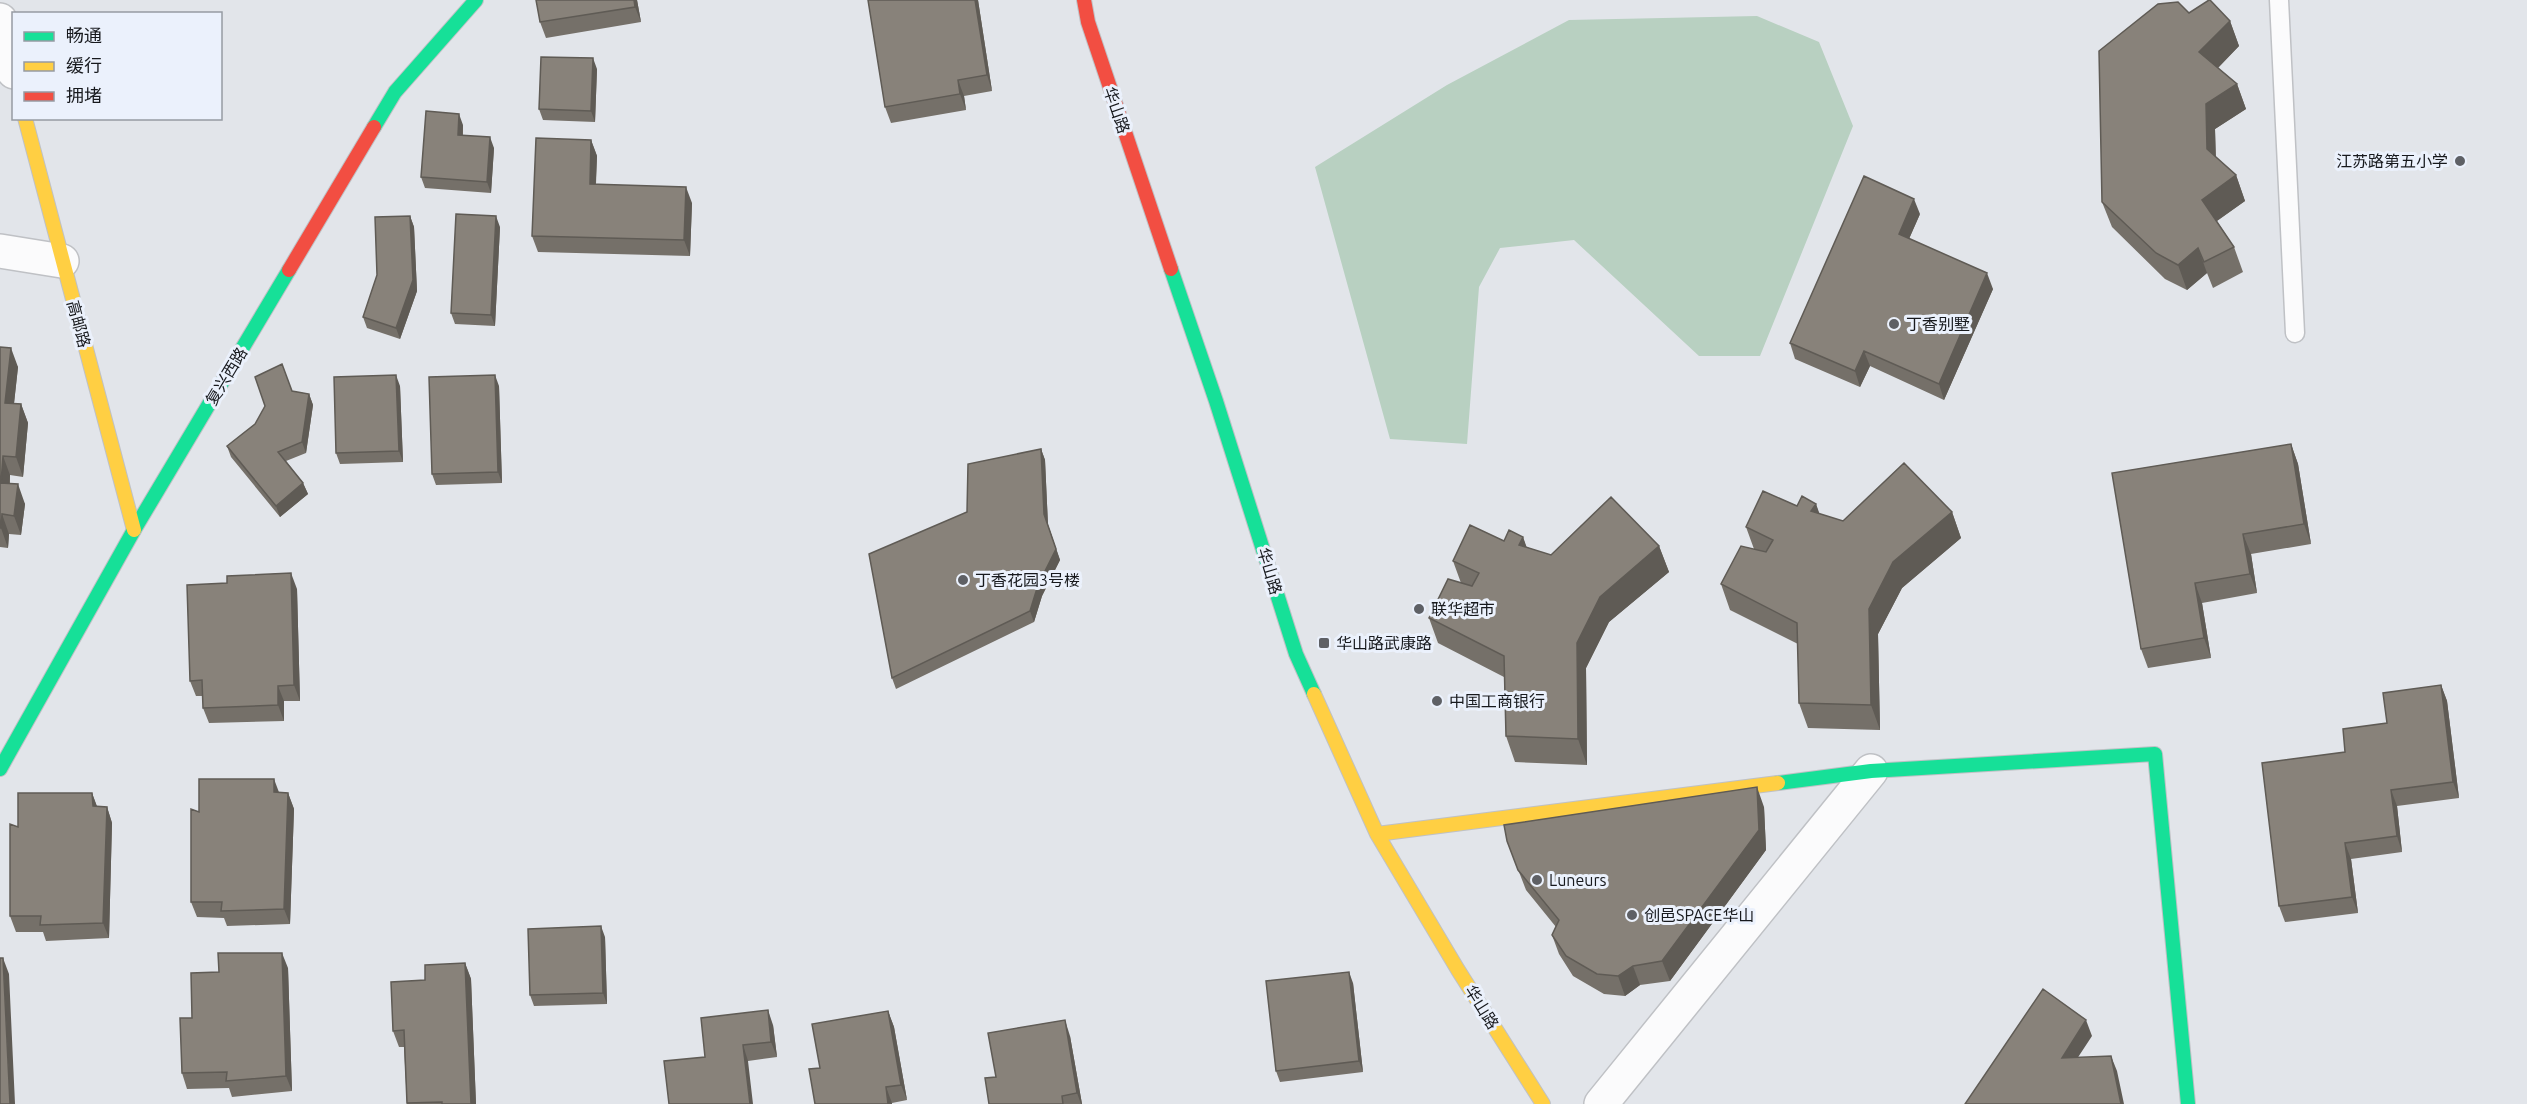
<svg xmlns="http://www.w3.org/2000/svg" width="2527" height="1104" viewBox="0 0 2527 1104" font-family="Ubuntu,'Noto Sans SC',sans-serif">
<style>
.green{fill:#b8d0c1}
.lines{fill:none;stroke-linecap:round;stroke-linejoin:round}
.lane-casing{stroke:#bfc1c5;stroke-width:21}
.street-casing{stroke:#bfc1c5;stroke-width:36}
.fast-casing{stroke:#bfc1c5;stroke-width:16}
.slow-casing{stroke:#bfc1c5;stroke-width:16}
.jam-casing{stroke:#bfc1c5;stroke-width:16}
.lane{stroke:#fbfbfc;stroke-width:18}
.street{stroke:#fbfbfc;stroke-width:33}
.fast{stroke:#16e098;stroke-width:14}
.slow{stroke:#ffcf43;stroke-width:14}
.jam{stroke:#f24e42;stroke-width:14}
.wall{fill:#757069}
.shaded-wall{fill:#5f5b55}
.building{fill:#88827a;stroke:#5f5b55;stroke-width:1.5}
.poi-dot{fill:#5e6065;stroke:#ebf1fc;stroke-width:2}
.labels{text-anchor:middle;stroke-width:6;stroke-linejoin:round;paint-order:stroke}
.street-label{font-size:16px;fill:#17191d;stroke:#ebf1fc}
.poi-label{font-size:16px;fill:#17191d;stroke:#ebf1fc;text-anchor:start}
</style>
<rect width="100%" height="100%" fill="#e2e5ea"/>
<path class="green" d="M 1757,16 L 1819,42 L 1853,126 L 1760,356 L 1699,356 L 1574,240 L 1500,248 L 1479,287 L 1467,444 L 1390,439 L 1315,167 L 1447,85 L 1569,20 Z"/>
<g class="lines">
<g class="lane-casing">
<path id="lane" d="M 2279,0 L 2295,333"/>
</g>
<g class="street-casing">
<path id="street" d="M 0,20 L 14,72
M 0,251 L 62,261
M 1601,1104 L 1871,771"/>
</g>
<g class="fast-casing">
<path id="fast" d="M 374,127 L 395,92 L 476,0
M 1171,269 L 1216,401 L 1296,654 L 1314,694
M 0,769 L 134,530 L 289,270
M 1778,783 L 1871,771 L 2155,754 L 2188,1104"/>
</g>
<g class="slow-casing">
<path id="slow" d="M 25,118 L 134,530
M 1314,694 L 1377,834 L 1458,970 L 1543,1104
M 1377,834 L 1778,783"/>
</g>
<g class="jam-casing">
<path id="jam" d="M 1084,0 L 1088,22 L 1171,269
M 289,270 L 374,127"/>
</g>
<use href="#lane" class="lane"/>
<use href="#street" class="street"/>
<use href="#fast" class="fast"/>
<use href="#slow" class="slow"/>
<use href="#jam" class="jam"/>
</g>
<path class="wall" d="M 536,0 L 637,0 L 641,22 L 546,38 L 540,22 Z
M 868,0 L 978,0 L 992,91 L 964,96 L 966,110 L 891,123 L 885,107 Z
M 2189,13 L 2230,21 L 2239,46 L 2218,68 L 2237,84 L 2246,109 L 2215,129 L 2216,157 L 2236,175 L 2245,201 L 2217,221 L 2234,247 L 2243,272 L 2213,288 L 2207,273 L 2187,290 L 2165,279 L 2112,227 L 2102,202 Z
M 597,69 L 595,122 L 543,120 L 539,109 Z
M 463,125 L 463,135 L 494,148 L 491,193 L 425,188 L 421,177 Z
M 591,140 L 597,156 L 596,184 L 692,203 L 690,256 L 538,252 L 532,236 Z
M 1920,214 L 1909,239 L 1993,289 L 1944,400 L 1870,366 L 1860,387 L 1795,359 L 1790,343 Z
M 410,216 L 414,227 L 417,291 L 400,339 L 367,328 L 363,317 Z
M 500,227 L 495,326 L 455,324 L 451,313 Z
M 0,347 L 18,367 L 14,403 L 21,404 L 28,423 L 23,477 L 10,475 L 10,483 L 25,504 L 21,535 L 9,534 L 8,548 L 0,547 Z
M 400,386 L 403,462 L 340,464 L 336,453 Z
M 499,386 L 502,483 L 436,485 L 432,474 Z
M 292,391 L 309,394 L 313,405 L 306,453 L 286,461 L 303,483 L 308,494 L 280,517 L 231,457 L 227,446 L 255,424 Z
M 2291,444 L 2298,464 L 2311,544 L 2251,554 L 2257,593 L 2202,603 L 2211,658 L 2148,668 L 2141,649 Z
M 1041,449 L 1045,460 L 1048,525 L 1060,560 L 1042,596 L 1034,622 L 896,689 L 892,678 L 967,512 Z
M 1816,504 L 1819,514 L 1843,521 L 1952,512 L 1961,538 L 1902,588 L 1878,634 L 1880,730 L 1808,728 L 1799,703 L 1798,644 L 1730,610 L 1721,584 L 1754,549 L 1746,527 L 1797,506 Z
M 1523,537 L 1526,547 L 1551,555 L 1659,546 L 1669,572 L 1609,622 L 1586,668 L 1587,765 L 1515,762 L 1506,736 L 1504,677 L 1438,643 L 1429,618 L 1461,583 L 1453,561 L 1504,541 Z
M 297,589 L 300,701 L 284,701 L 284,721 L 209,723 L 203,708 L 203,696 L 196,696 L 190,681 Z
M 2441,685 L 2447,701 L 2459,798 L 2397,806 L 2402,852 L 2351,859 L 2358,913 L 2285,922 L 2279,906 L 2345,752 Z
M 279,792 L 288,793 L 294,809 L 290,924 L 227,926 L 224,918 L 197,917 L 191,902 L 199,812 Z
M 92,793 L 97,807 L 107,807 L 112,823 L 109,938 L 46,941 L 43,932 L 16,932 L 10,916 L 18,827 Z
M 1764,807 L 1766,850 L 1670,981 L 1640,985 L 1625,996 L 1604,994 L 1573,976 L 1559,954 L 1552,935 L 1556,927 L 1526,890 L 1507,841 Z
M 605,937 L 607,1004 L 534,1006 L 530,995 Z
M 465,963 L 471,979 L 476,1104 L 407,1104 L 404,1047 L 399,1047 L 393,1031 L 425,980 Z
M 288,968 L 292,1091 L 232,1097 L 229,1088 L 187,1089 L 182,1073 L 192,1018 Z
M 1353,983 L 1363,1072 L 1280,1082 L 1276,1071 Z
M 888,1011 L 894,1027 L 907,1100 L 892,1103 L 820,1068 Z
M 773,1025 L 777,1057 L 748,1061 L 705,1057 Z
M 1070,1036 L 1082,1104 L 989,1104 L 996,1077 Z"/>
<path class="shaded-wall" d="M 634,0 L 637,0 L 641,22 L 635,7 Z
M 975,0 L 978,0 L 992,91 L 987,75 Z
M 2230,21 L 2239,46 L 2208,78 L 2199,52 Z
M 593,58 L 597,69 L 595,122 L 591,111 Z
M 958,80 L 964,96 L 966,110 L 960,94 Z
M 2237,84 L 2246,109 L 2215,129 L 2216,174 L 2207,149 L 2206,104 Z
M 459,114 L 463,125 L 462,146 L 458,135 Z
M 490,137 L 494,148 L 491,193 L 487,182 Z
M 591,140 L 597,156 L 595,199 L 590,184 Z
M 2236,175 L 2245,201 L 2211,225 L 2202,200 Z
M 686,187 L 692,203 L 690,256 L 684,240 Z
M 1914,199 L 1920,214 L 1904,250 L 1899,234 Z
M 410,216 L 414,227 L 417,291 L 400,339 L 396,328 Z
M 496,216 L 500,227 L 495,326 L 491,315 Z
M 2198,248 L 2207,273 L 2187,290 L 2178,265 Z
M 1987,273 L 1993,289 L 1944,400 L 1939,384 Z
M 11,348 L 18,367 L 12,422 L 5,403 Z
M 1864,351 L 1870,366 L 1860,387 L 1855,371 Z
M 396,375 L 400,386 L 403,462 L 399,451 Z
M 495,375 L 499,386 L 502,483 L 498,472 Z
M 309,394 L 313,405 L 306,453 L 302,442 Z
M 21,404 L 28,423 L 23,477 L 16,457 Z
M 2291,444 L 2298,464 L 2311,544 L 2304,524 Z
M 1041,449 L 1045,460 L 1048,525 L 1060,560 L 1042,596 L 1034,622 L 1030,611 L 1044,514 Z
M 3,456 L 10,475 L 8,502 L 1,483 Z
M 303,483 L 308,494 L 280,517 L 276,506 Z
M 18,484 L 25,504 L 21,535 L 14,516 Z
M 1816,504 L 1825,529 L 1811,511 Z
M 1952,512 L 1961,538 L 1902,588 L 1878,634 L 1880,730 L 1871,705 L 1869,609 L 1893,562 Z
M 2,514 L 9,534 L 8,548 L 1,528 Z
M 2243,534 L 2251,554 L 2257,593 L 2250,574 Z
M 1523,537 L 1532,562 L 1519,545 Z
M 1659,546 L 1669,572 L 1609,622 L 1586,668 L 1587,765 L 1578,739 L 1577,643 L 1600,597 Z
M 291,573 L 297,589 L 300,701 L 294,685 Z
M 2195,583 L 2202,603 L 2211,658 L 2204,638 Z
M 2441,685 L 2447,701 L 2459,798 L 2453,782 Z
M 278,686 L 284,701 L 284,721 L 278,705 Z
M 274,779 L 280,795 L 274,792 Z
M 1757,787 L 1764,807 L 1766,850 L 1670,981 L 1662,961 Z
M 2391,790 L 2397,806 L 2402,852 L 2397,836 Z
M 92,793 L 98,809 L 93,806 Z
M 288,793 L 294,809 L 290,924 L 284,909 Z
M 107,807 L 112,823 L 109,938 L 103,923 Z
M 2345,843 L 2351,859 L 2358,913 L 2352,897 Z
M 601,926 L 605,937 L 607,1004 L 603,993 Z
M 282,953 L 288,968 L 292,1091 L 286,1076 Z
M 3,958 L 9,974 L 15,1104 L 10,1104 Z
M 465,963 L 471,979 L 476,1104 L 471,1104 Z
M 1633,966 L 1640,985 L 1625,996 L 1618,976 Z
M 1349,972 L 1353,983 L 1363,1072 L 1359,1061 Z
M 768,1010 L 773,1025 L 777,1057 L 771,1042 Z
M 888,1011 L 894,1027 L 907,1100 L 901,1085 Z
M 1065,1020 L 1070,1036 L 1082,1104 L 1081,1104 L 1077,1093 Z
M 2086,1020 L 2092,1036 L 2067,1074 L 2062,1058 Z
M 743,1045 L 748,1061 L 753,1104 L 750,1104 Z
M 2111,1056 L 2117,1071 L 2124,1104 L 2121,1104 Z
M 886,1087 L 892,1103 L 892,1104 L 888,1104 Z"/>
<path class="building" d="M 536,0 L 634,0 L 635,7 L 540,22 Z
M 868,0 L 975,0 L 987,75 L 958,80 L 960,94 L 885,107 Z
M 2209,0 L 2210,0 L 2230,21 L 2199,52 L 2237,84 L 2206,104 L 2207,149 L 2236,175 L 2202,200 L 2234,247 L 2204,262 L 2198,248 L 2178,265 L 2156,253 L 2102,202 L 2099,51 L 2158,4 L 2178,2 L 2189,13 Z
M 541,57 L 593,58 L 591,111 L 539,109 Z
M 426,111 L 459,114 L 458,135 L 490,137 L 487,182 L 421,177 Z
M 536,138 L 591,140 L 590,184 L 686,187 L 684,240 L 532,236 Z
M 1864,176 L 1914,199 L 1899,234 L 1987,273 L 1939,384 L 1864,351 L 1855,371 L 1790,343 Z
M 456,214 L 496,216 L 491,315 L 451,313 Z
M 410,216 L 413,280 L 396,328 L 363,317 L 377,275 L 375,217 Z
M 0,347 L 11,348 L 5,403 L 21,404 L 16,457 L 3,456 L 1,483 L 18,484 L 14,516 L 2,514 L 1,528 L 0,528 Z
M 282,364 L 292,391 L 309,394 L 302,442 L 278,452 L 303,483 L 276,506 L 227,446 L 255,424 L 265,406 L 255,377 Z
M 396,375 L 399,451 L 336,453 L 334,377 Z
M 495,375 L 498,472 L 432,474 L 429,377 Z
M 2291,444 L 2304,524 L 2243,534 L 2250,574 L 2195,583 L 2204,638 L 2141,649 L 2112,473 Z
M 1041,449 L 1044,514 L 1056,549 L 1038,585 L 1030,611 L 892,678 L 869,554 L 967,512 L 968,464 Z
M 1904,463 L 1952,512 L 1893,562 L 1869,609 L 1871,705 L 1799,703 L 1797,623 L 1721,584 L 1741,546 L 1766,552 L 1773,540 L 1746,527 L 1763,491 L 1797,506 L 1802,496 L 1816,504 L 1811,511 L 1843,521 Z
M 1611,497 L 1659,546 L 1600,597 L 1577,643 L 1578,739 L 1506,736 L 1504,656 L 1429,618 L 1448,579 L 1472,586 L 1479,573 L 1453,561 L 1470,525 L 1504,541 L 1509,530 L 1523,537 L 1519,545 L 1551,555 Z
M 291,573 L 294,685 L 278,686 L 278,705 L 203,708 L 202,680 L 190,681 L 187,585 L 227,583 L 227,576 Z
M 2441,685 L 2453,782 L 2391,790 L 2397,836 L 2345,843 L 2352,897 L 2279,906 L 2262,763 L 2345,752 L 2343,729 L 2387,723 L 2383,693 Z
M 199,779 L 274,779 L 274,792 L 288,793 L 284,909 L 221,911 L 222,902 L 191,902 L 191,809 L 199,812 Z
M 1757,787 L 1759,830 L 1662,961 L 1633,966 L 1618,976 L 1597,974 L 1566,956 L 1552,935 L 1559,920 L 1518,870 L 1507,841 L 1504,825 Z
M 18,793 L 92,793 L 93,806 L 107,807 L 103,923 L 40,925 L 41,916 L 10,916 L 10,824 L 18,827 Z
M 601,926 L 603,993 L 530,995 L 528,929 Z
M 218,953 L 282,953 L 286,1076 L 226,1081 L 227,1072 L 182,1073 L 180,1018 L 192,1018 L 191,973 L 219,972 Z
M 0,958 L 3,958 L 10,1104 L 0,1104 Z
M 465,963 L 471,1104 L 442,1104 L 442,1102 L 407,1103 L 404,1030 L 393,1031 L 391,982 L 425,980 L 425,965 Z
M 1349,972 L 1359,1061 L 1276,1071 L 1266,981 Z
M 2043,989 L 2086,1020 L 2062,1058 L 2111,1056 L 2121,1104 L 1965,1104 Z
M 768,1010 L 771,1042 L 743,1045 L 750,1104 L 669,1104 L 664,1061 L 705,1057 L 701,1018 Z
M 888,1011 L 901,1085 L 886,1087 L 888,1104 L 815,1104 L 809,1069 L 820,1068 L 812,1024 Z
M 1065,1020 L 1077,1093 L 1062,1096 L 1063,1104 L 989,1104 L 985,1078 L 996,1077 L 988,1033 Z"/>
<g class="poi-dot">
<circle cx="2460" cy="161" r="6"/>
<circle cx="1894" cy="324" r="6"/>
<circle cx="963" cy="580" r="6"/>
<circle cx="1419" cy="609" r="6"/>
<rect x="1318" y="637" width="12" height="12" rx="3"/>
<circle cx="1437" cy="701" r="6"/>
<circle cx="1537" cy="880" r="6"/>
<circle cx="1632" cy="915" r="6"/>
</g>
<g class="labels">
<g class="street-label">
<text transform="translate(1117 110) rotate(71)" y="6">华山路</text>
<text transform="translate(79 324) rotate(75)" y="6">高邮路</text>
<text transform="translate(226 376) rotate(-59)" y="6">复兴西路</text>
<text transform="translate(1270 571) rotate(73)" y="6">华山路</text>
<text transform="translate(1482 1007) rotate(58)" y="6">华山路</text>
</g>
<g class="poi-label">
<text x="2448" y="167" text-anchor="end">江苏路第五小学</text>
<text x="1906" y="330">丁香别墅</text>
<text x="975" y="586">丁香花园3号楼</text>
<text x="1431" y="615">联华超市</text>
<text x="1336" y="649">华山路武康路</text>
<text x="1449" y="707">中国工商银行</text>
<text x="1549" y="886">Luneurs</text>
<text x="1644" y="921">创邑SPACE华山</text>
</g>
</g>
<rect x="12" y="12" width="210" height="108" fill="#ebf1fc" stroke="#969ba3" stroke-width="1.5"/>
<rect x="24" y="32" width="30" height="9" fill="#16e098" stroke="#969ba3" stroke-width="1.5"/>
<text x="66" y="42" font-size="18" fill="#17191d">畅通</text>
<rect x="24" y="62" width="30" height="9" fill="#ffcf43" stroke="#969ba3" stroke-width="1.5"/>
<text x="66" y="72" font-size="18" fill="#17191d">缓行</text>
<rect x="24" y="92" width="30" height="9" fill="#f24e42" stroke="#969ba3" stroke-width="1.5"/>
<text x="66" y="102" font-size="18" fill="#17191d">拥堵</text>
</svg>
